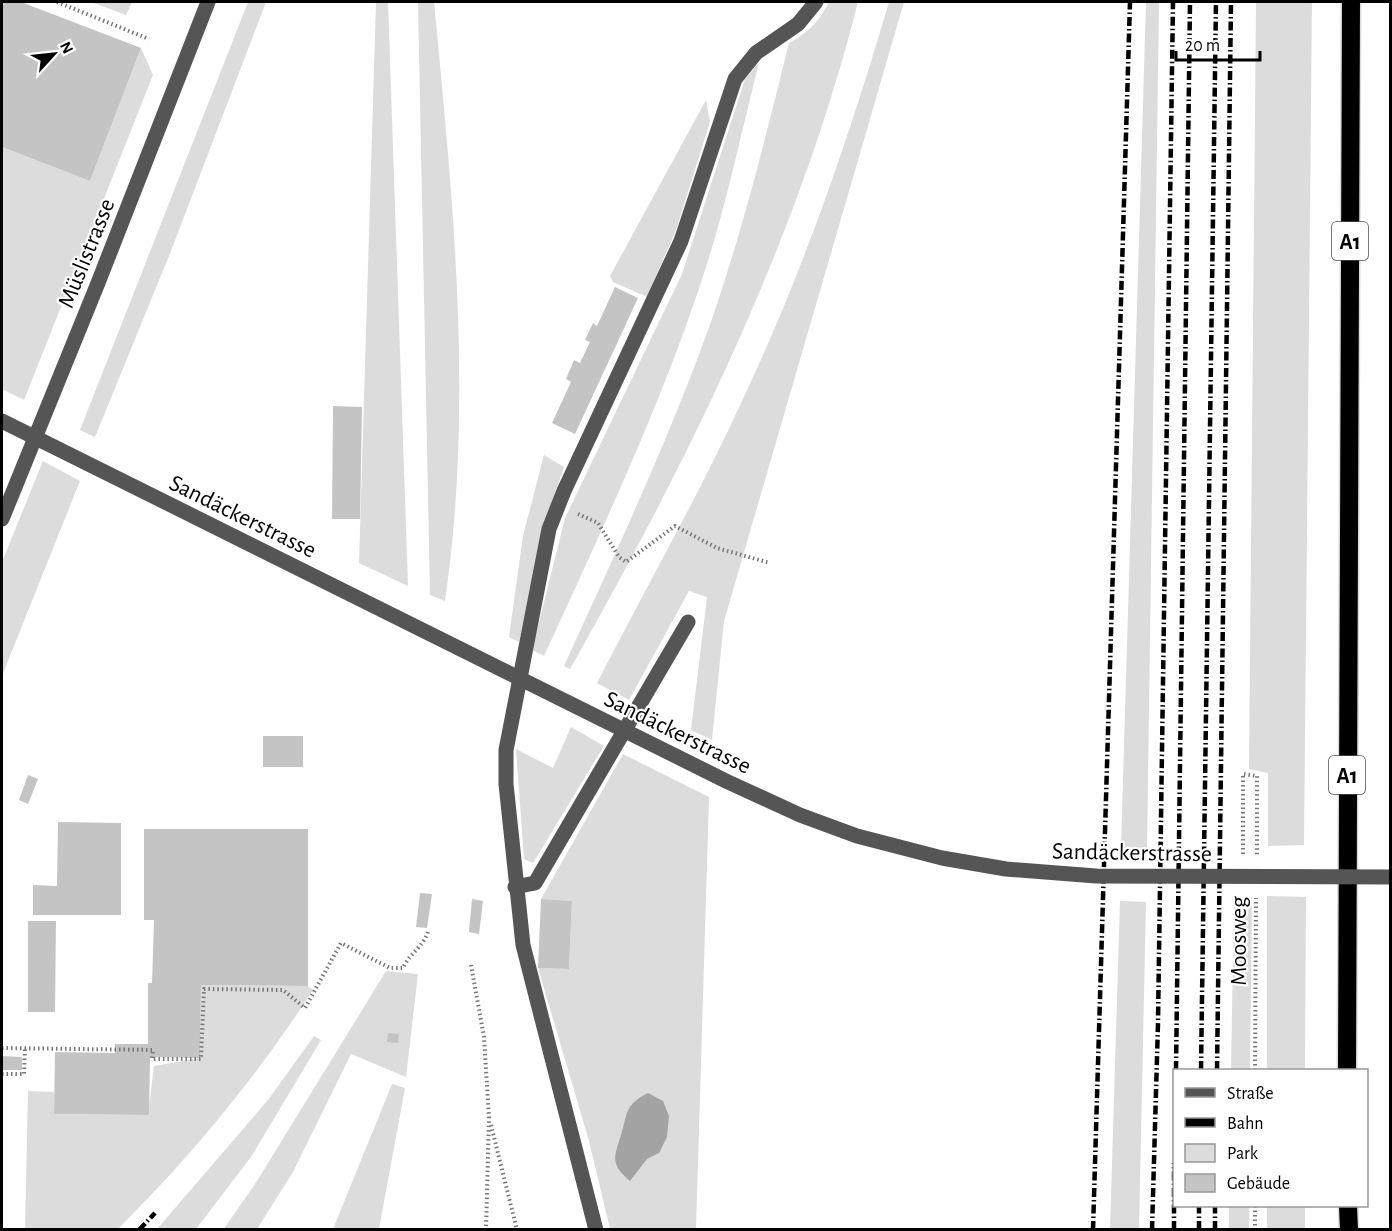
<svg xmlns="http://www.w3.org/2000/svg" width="1392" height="1231" viewBox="0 0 1392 1231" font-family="'Alegreya Sans',sans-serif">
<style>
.green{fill:#dcdcdc}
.water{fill:#a3a3a3}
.building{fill:#c4c4c4}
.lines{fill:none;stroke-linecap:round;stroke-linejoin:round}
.highway-casing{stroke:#dbdbdb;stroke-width:21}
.path{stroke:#777;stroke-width:4;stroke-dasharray:1.5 3;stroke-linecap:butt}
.minor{stroke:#555;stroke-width:15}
.highway{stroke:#000;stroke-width:18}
.rail{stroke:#000;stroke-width:4.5;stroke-dasharray:9 3 1.5 3;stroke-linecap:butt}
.minor-bridge{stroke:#555;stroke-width:15}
.labels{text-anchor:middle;stroke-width:4.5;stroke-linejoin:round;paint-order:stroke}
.shield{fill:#fff;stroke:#4c4c4c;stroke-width:1.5}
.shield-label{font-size:22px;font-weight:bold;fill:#000}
.street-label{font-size:24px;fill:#000;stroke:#fff}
</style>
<rect width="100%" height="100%" fill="#fff"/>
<path class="green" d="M 91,2 L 132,2 L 126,15 Z
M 248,2 L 266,2 L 171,251 L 95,437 L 80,430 Z
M 376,2 L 388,2 L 408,586 L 359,563 Z
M 418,2 L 434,2 C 453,200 474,402 445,601 L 430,595 Z
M 829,2 L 858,2 C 798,239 690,457 570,669 L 564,666 C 616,552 670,437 712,319 C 743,229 766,136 789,43 C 809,32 819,22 829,2 Z
M 889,2 L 904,2 L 724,621 L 712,740 L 691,730 L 707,597 L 689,591 L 629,700 L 597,683 C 645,589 698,497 742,401 C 803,272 849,138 889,2 Z
M 1146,2 L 1159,2 L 1147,850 L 1121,848 Z
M 1256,2 L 1312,2 L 1304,845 L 1268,846 L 1268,773 L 1249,769 Z
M 141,48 L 153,75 L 24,400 L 2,389 L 2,147 L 90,181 Z
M 759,63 C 742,129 728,197 708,261 C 665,397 603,527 544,656 L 532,650 L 565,518 L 682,274 L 745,79 Z
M 706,100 L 710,122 L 676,230 L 647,297 L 613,282 L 610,276 Z
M 544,455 L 564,467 L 548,514 L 519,642 L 509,637 L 523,536 Z
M 43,461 L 80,481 L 2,676 L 2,562 Z
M 571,727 L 604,746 L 533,863 L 524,859 L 516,749 L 553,768 Z
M 623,754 L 709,797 L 696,1229 L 610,1229 L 589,1141 L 538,968 L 569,969 L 572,901 L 541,899 Z
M 1267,896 L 1306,897 L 1305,1070 L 1267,1070 Z
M 1234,897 L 1252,897 L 1250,1070 L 1231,1070 Z
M 1120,901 L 1146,902 L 1139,1229 L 1110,1229 Z
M 386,971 L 418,974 L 406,1077 L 351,1054 L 293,1172 L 257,1229 L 223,1230 L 257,1181 Z
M 201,985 L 308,986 L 313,990 C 255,1079 193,1154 118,1229 L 25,1230 L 28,1091 L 54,1092 L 54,1114 L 148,1115 L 154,1066 L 200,1058 Z
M 314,1036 L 321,1040 L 251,1157 L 196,1229 L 157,1229 L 268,1100 Z
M 392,1084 L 405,1088 L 379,1229 L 333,1229 Z
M 1229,1206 L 1249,1206 L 1249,1229 L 1229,1229 Z
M 1267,1206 L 1305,1206 L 1305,1229 L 1267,1229 Z"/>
<path class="water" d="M 648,1093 L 663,1101 L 669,1116 L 667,1137 L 659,1153 L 647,1159 L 630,1181 C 610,1164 614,1157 621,1135 C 628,1113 624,1105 648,1093 Z"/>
<path class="building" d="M 2,2 L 21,2 L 141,48 L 90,181 L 2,147 Z
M 615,287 L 638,298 L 575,434 L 552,423 L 571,382 L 566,379 L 574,360 L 580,363 L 590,342 L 585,340 L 593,323 L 597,326 Z
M 333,406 L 362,407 L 360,519 L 332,519 Z
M 263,736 L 303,736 L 303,767 L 263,767 Z
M 28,775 L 38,779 L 28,804 L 19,800 Z
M 58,822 L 121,823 L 121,915 L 33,915 L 33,885 L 57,886 Z
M 144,829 L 308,829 L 308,986 L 201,985 L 200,1058 L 150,1057 L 149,1115 L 54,1114 L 55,1052 L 115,1053 L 115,1044 L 148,1044 L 148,983 L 152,983 L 154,920 L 144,920 Z
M 420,893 L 432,894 L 427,928 L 416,927 Z
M 472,899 L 483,901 L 479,934 L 469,932 Z
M 541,899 L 572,901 L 569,969 L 538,968 Z
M 28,921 L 56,921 L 55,1012 L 28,1012 Z
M 388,1033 L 399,1034 L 398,1043 L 387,1042 Z
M 2,1056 L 22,1057 L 22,1070 L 2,1070 Z"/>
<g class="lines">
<g class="highway-casing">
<path id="highway" d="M 1347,1070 L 1351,2
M 1348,1206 L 1349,1230"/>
</g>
<path class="path" d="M 57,2 L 149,39
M 578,514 L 598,523 L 619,557 L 626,562 L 675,526 L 717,548 L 770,563
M 1243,854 L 1243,774 L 1257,776 L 1257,855
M 471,965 L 484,1037 L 489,1118 L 486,1230
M 2,1048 L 153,1050 L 152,1059 L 201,1059 L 204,989 L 283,990 L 305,1008 L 341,943 L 390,968 L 403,968 C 409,954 425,945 428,931
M 1255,1070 L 1256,898
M 2,1074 L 24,1074 L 25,1048
M 491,1125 L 517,1230
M 1255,1230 L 1255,1206"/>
<path class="minor" d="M 2,519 L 98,283 L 208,2
M 515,887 L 535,883 L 688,622
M 596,1230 L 523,945 L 506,784 L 506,750 L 549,529 L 564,491 L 681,241 L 735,79 L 756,53 L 798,24 L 816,2"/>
<use href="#highway" class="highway"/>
<path class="rail" d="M 1176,1070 L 1190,2
M 1201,1070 L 1216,2
M 1217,1070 L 1231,2
M 139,1230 L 155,1213
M 1093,1230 L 1130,2
M 1152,1230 L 1158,1023 L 1173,2
M 1174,1230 L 1174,1163
M 1199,1230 L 1199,1206
M 1215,1230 L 1215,1206"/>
<path class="minor-bridge" d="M 2,421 L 728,782 L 800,815 L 857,836 L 942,858 L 1006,869 L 1096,876 L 1390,877"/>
</g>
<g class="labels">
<g class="shield">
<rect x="1332" y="222" width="36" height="38" rx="4.5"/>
<rect x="1329" y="756" width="36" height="38" rx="4.5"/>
</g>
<g class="shield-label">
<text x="1350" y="249">A1</text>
<text x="1347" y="783">A1</text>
</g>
<g class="street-label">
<text transform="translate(86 253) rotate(-68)" y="8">Müslistrasse</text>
<text transform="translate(243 516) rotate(26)" y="8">Sandäckerstrasse</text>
<text transform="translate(678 732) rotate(26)" y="8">Sandäckerstrasse</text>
<text transform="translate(1132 852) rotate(1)" y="8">Sandäckerstrasse</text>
<text transform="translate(1238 941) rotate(-90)" y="8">Moosweg</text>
</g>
</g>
<rect width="1392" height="1231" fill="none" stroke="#000000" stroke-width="6"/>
<rect x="1173" y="1069" width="195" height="138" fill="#ffffff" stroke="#999999" stroke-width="1.5"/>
<rect x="1185" y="1088" width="30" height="9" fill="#555555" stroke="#999999" stroke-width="1.5"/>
<text x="1227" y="1099" font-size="18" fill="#000000">Straße</text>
<rect x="1185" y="1118" width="30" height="9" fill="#000000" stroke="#999999" stroke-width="1.5"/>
<text x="1227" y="1129" font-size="18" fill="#000000">Bahn</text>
<rect x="1185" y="1144" width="30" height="18" fill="#dcdcdc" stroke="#999999" stroke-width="1.5"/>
<text x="1227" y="1159" font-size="18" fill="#000000">Park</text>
<rect x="1185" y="1174" width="30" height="18" fill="#c4c4c4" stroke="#999999" stroke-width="1.5"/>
<text x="1227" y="1189" font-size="18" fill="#000000">Gebäude</text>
<g transform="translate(54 54) rotate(63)" stroke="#ffffff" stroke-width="4.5" paint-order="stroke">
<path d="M0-4.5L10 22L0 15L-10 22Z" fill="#000000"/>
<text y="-9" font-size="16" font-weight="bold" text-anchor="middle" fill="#000000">N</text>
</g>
<path d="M1176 51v9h84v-9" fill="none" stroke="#000000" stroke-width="3"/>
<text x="1185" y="51" font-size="18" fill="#000000" stroke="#ffffff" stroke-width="4.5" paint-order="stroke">20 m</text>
</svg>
